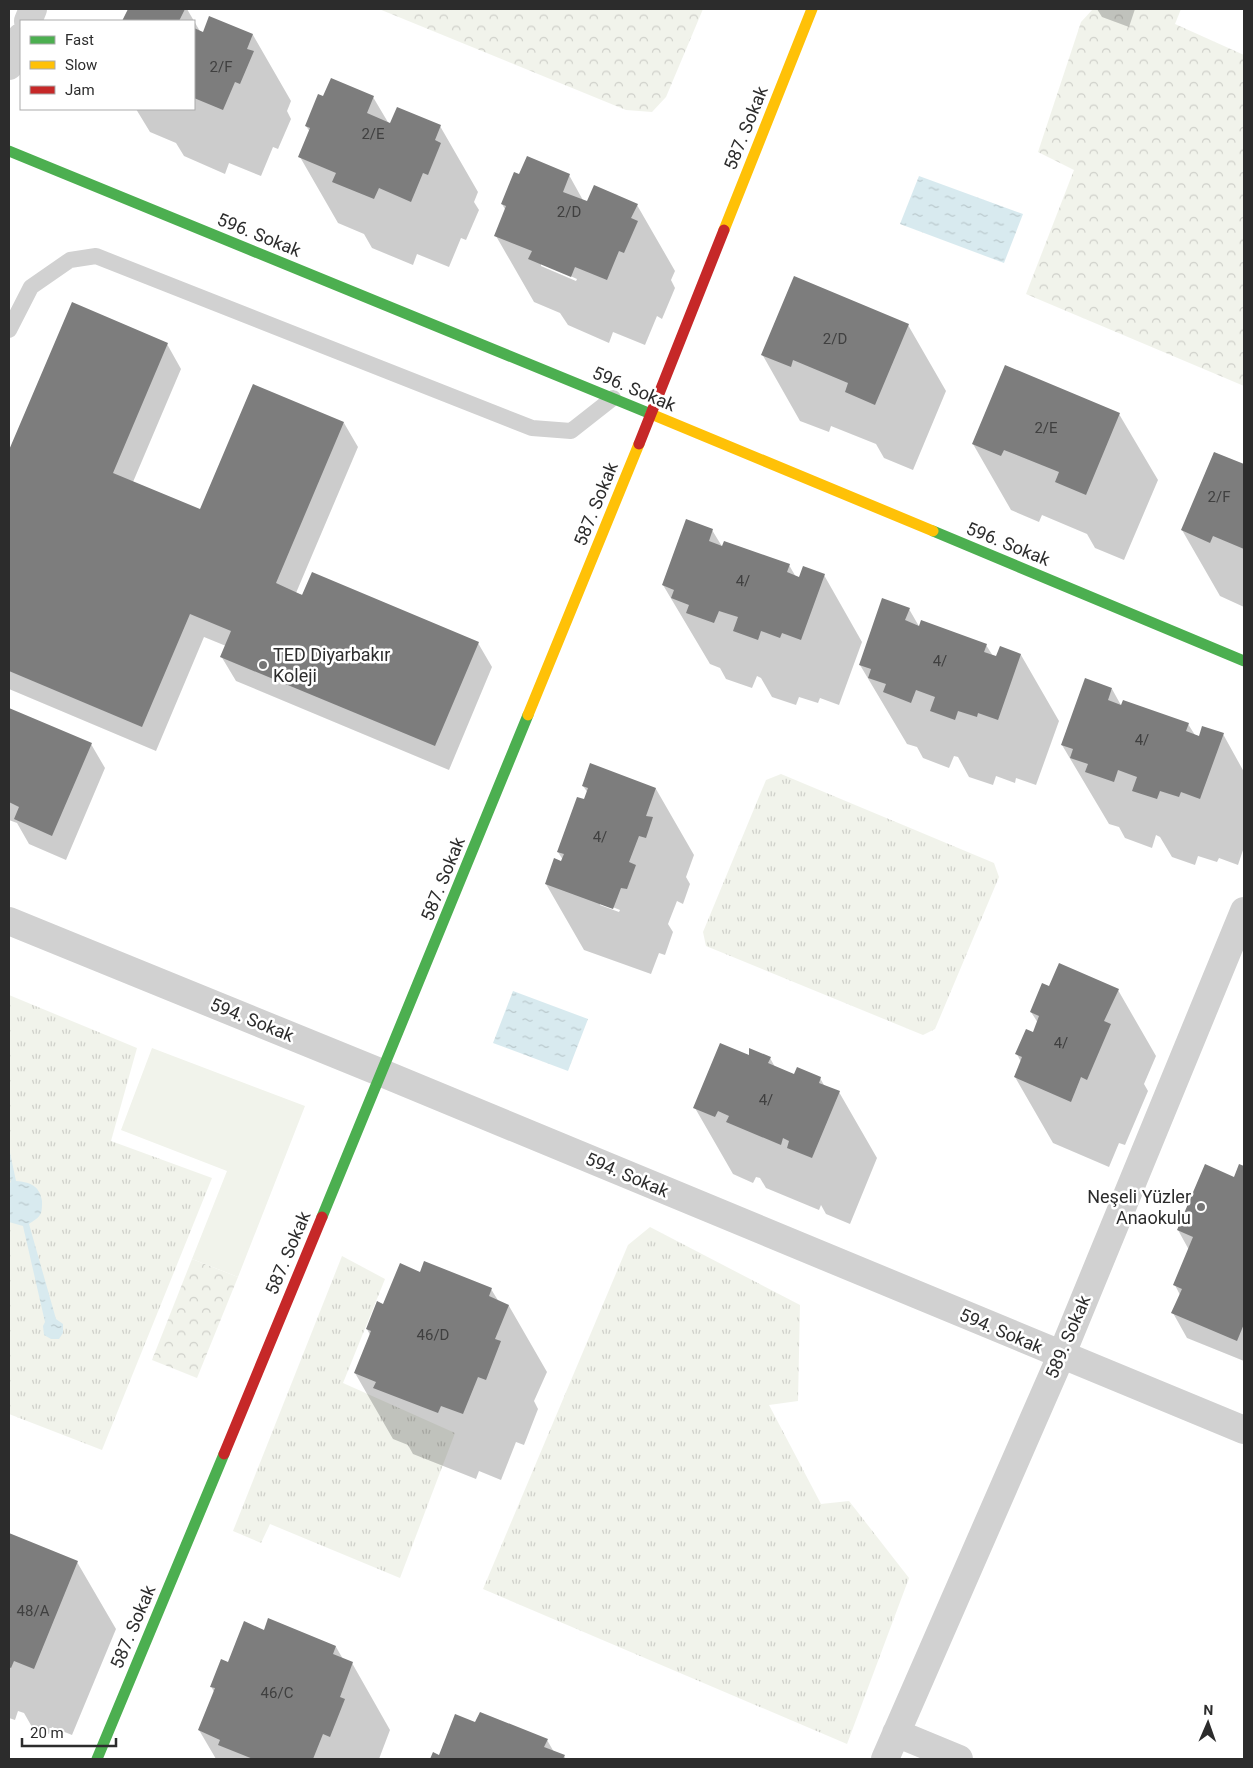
<svg xmlns="http://www.w3.org/2000/svg" width="1253" height="1768" viewBox="0 0 1253 1768" font-family="Roboto,sans-serif">
<style>
.grass{fill:url(#grass-tufts)}
.park{fill:url(#park-crowns)}
.pitch{fill:#f1f3eb}
.water{fill:url(#water-ripples)}
.shadow{fill:#0003;fill-rule:evenodd}
.building{fill:#7d7d7d}
.lines{fill:none;stroke-linecap:round;stroke-linejoin:round}
.lane{stroke:#d1d1d1;stroke-width:16}
.street{stroke:#d1d1d1;stroke-width:28}
.fast{stroke:#4caf50;stroke-width:11}
.slow{stroke:#ffc107;stroke-width:11}
.jam{stroke:#c62828;stroke-width:11}
.poi-dot{fill:#767676;stroke:#fff;stroke-width:2}
.labels{text-anchor:middle;stroke-width:5;stroke-linejoin:round;paint-order:stroke}
.number-label{font-size:15px;fill:#404040}
.street-label{font-size:18px;fill:#2c2c2c;stroke:#fff}
.poi-label{font-size:18px;fill:#2c2c2c;stroke:#fff;text-anchor:start}
</style>
<defs>
<pattern id="grass-tufts" width="24" height="20" patternUnits="userSpaceOnUse" patternTransform="scale(1.25)"><rect width="24" height="20" fill="#f1f3eb"/><path d="M3 7l-1-3M5 7V3M7 7l1-3M15 17l-1-3M17 17v-4M19 17l1-3" fill="none" stroke="#cfd0ca"/></pattern>
<pattern id="park-crowns" width="20" height="18" patternUnits="userSpaceOnUse" patternTransform="scale(1.25)"><rect width="20" height="18" fill="#f1f3eb"/><path d="M2 6a3 3 0 1 1 6 0M12 15a3 3 0 1 1 6 0" fill="none" stroke="#cfd0ca"/></pattern>
<pattern id="water-ripples" width="26" height="14" patternUnits="userSpaceOnUse" patternTransform="scale(1.25)"><rect width="26" height="14" fill="#d8eaef"/><path d="M2 4q2-2 4 0t4 0M15 11q2-2 4 0t4 0" fill="none" stroke="#bac9cd"/></pattern>
</defs>
<rect width="100%" height="100%" fill="#fff"/>
<path class="grass" d="M 781,774 L 994,863 L 999,877 L 935,1029 L 923,1035 L 706,946 L 703,932 L 766,780 Z
M 9,995 L 137,1048 L 111,1141 L 212,1178 L 102,1450 L 9,1414 Z
M 650,1227 L 800,1305 L 798,1401 L 769,1405 L 821,1504 L 849,1501 L 909,1578 L 847,1744 L 483,1589 L 628,1245 Z
M 342,1256 L 385,1279 L 343,1383 L 455,1433 L 400,1578 L 270,1524 L 261,1543 L 233,1531 Z"/>
<path class="park" d="M 379,9 L 703,9 L 666,97 L 652,112 L 626,110 Z
M 1093,9 L 1181,9 L 1175,24 L 1244,55 L 1244,386 L 1026,294 L 1074,170 L 1038,152 L 1081,22 Z
M 192,1259 L 238,1277 L 197,1378 L 152,1360 Z"/>
<path class="pitch" d="M 152,1048 L 305,1106 L 238,1277 L 192,1259 L 227,1171 L 121,1130 Z"/>
<path class="water" d="M 919,176 L 1023,214 L 1004,263 L 900,224 Z
M 513,991 L 588,1019 L 568,1071 L 493,1043 Z
M 9,1148 L 16,1181 C 30,1182 40,1186 42,1201 C 42,1205 42,1210 41,1213 C 39,1218 33,1221 29,1224 L 56,1319 L 63,1324 L 63,1333 L 59,1339 L 51,1339 L 44,1335 L 43,1326 L 45,1322 L 23,1226 L 9,1222 L 9,1183 L 11,1182 L 9,1175 Z"/>
<path class="shadow" d="M 129,9 L 187,9 L 201,33 L 203,34 L 210,18 L 253,35 L 291,101 L 287,111 L 291,119 L 278,149 L 273,147 L 261,176 L 229,163 L 225,174 L 184,156 L 176,143 L 150,132 L 136,109 L 194,109 L 194,21 L 124,21 Z
M 1097,9 L 1135,9 L 1129,27 L 1102,17 Z
M 373,97 L 389,124 L 440,126 L 478,192 L 474,202 L 479,210 L 466,240 L 461,238 L 449,267 L 417,254 L 413,265 L 372,248 L 364,234 L 338,223 L 300,157 L 310,132 L 306,126 Z
M 569,175 L 584,202 L 637,205 L 675,271 L 671,280 L 675,288 L 662,319 L 657,316 L 645,345 L 613,332 L 609,343 L 568,325 L 560,313 L 534,302 L 496,236 L 506,211 L 502,204 L 520,176 ZM 541,263 L 577,279 L 576,281 L 541,266 Z
M 72,304 L 167,344 L 181,369 L 133,482 L 201,511 L 344,423 L 358,447 L 296,593 L 478,643 L 492,667 L 449,770 L 236,681 L 221,656 L 226,646 L 204,637 L 156,751 L 9,689 L 9,453 Z
M 908,325 L 946,391 L 913,470 L 884,458 L 876,444 L 831,426 L 829,432 L 800,421 L 762,354 Z
M 1119,414 L 1158,480 L 1124,560 L 1095,548 L 1087,534 L 1042,515 L 1039,522 L 1011,510 L 973,444 Z
M 1214,453 L 1244,466 L 1244,607 L 1220,596 L 1182,530 Z
M 712,530 L 723,548 L 789,565 L 796,577 L 800,578 L 824,575 L 862,642 L 839,705 L 820,698 L 818,703 L 799,697 L 796,705 L 772,697 L 761,678 L 757,676 L 752,688 L 726,679 L 720,668 L 710,664 L 663,585 Z
M 909,609 L 920,628 L 986,645 L 993,656 L 997,658 L 1021,655 L 1059,721 L 1036,785 L 1016,778 L 1015,783 L 996,776 L 993,785 L 969,777 L 958,757 L 954,756 L 949,768 L 923,758 L 917,747 L 907,744 L 860,665 Z
M 1112,689 L 1122,707 L 1188,724 L 1195,735 L 1199,737 L 1223,734 L 1244,772 L 1244,847 L 1238,865 L 1219,858 L 1217,862 L 1198,856 L 1195,865 L 1172,857 L 1160,837 L 1156,835 L 1152,848 L 1125,838 L 1119,827 L 1109,824 L 1062,745 Z
M 9,709 L 91,744 L 105,768 L 66,860 L 29,844 L 17,823 L 9,820 Z
M 583,786 L 656,789 L 694,855 L 686,877 L 690,884 L 683,904 L 677,901 L 668,924 L 673,932 L 665,955 L 659,953 L 651,974 L 584,950 L 546,884 L 562,863 L 563,860 L 558,852 L 585,801 L 588,793 ZM 600,902 L 620,910 L 619,912 L 600,905 Z
M 1118,990 L 1156,1056 L 1144,1084 L 1148,1091 L 1125,1145 L 1119,1143 L 1109,1167 L 1053,1143 L 1015,1077 L 1021,1062 L 1017,1054 L 1033,1034 L 1038,1023 L 1031,1012 Z
M 750,1057 L 770,1058 L 775,1067 L 795,1075 L 820,1078 L 825,1087 L 839,1092 L 877,1158 L 850,1224 L 826,1214 L 821,1205 L 819,1210 L 766,1188 L 760,1178 L 756,1177 L 753,1183 L 733,1174 L 695,1108 Z
M 1240,1166 L 1244,1168 L 1244,1361 L 1187,1338 L 1173,1313 L 1180,1295 L 1175,1285 L 1189,1250 L 1178,1230 L 1234,1178 Z
M 420,1273 L 491,1289 L 499,1302 L 509,1306 L 547,1372 L 534,1401 L 538,1409 L 524,1445 L 516,1442 L 501,1480 L 479,1471 L 476,1479 L 413,1454 L 408,1445 L 393,1439 L 355,1373 L 370,1335 L 367,1329 L 384,1306 Z
M 9,1535 L 77,1562 L 116,1629 L 72,1735 L 52,1727 L 49,1734 L 32,1727 L 24,1713 L 18,1711 L 15,1720 L 9,1718 Z
M 265,1631 L 336,1647 L 343,1659 L 352,1663 L 390,1730 L 379,1759 L 216,1759 L 199,1730 L 214,1692 L 211,1686 L 228,1663 Z
M 476,1724 L 547,1740 L 554,1752 L 564,1756 L 566,1759 L 431,1759 L 433,1753 L 440,1756 Z"/>
<path class="building" d="M 128,9 L 185,9 L 179,21 L 122,21 Z
M 209,16 L 253,34 L 247,49 L 254,51 L 240,84 L 235,82 L 223,110 L 194,98 L 194,28 L 203,32 Z
M 331,78 L 374,96 L 367,113 L 390,123 L 397,107 L 441,125 L 435,140 L 441,143 L 428,175 L 423,173 L 411,202 L 379,188 L 374,199 L 332,182 L 336,173 L 298,157 L 310,128 L 305,126 L 318,94 L 323,96 Z
M 527,156 L 570,174 L 563,192 L 587,201 L 594,185 L 638,204 L 631,218 L 638,221 L 624,253 L 619,251 L 607,280 L 575,267 L 571,277 L 528,259 L 532,251 L 494,236 L 506,206 L 501,204 L 514,172 L 519,174 Z
M 794,276 L 909,324 L 875,405 L 845,392 L 848,383 L 793,360 L 791,367 L 761,355 Z
M 72,302 L 168,343 L 113,473 L 200,509 L 253,384 L 344,422 L 276,583 L 302,595 L 312,572 L 479,642 L 435,746 L 220,657 L 231,631 L 190,614 L 142,727 L 9,671 L 9,450 Z
M 1005,365 L 1120,413 L 1086,495 L 1055,482 L 1059,472 L 1004,450 L 1001,456 L 972,444 Z
M 1214,452 L 1244,464 L 1244,549 L 1213,536 L 1210,543 L 1181,530 Z
M 686,519 L 713,529 L 709,541 L 722,546 L 724,541 L 790,564 L 787,572 L 799,577 L 803,566 L 825,574 L 801,640 L 782,633 L 780,638 L 761,631 L 758,640 L 733,631 L 738,617 L 719,611 L 714,623 L 686,613 L 689,605 L 671,598 L 674,590 L 662,585 Z
M 882,598 L 910,608 L 905,620 L 919,626 L 921,620 L 987,644 L 984,652 L 996,656 L 1000,646 L 1021,654 L 998,720 L 978,713 L 977,717 L 958,711 L 955,720 L 930,711 L 935,697 L 916,690 L 911,703 L 883,692 L 886,684 L 868,678 L 871,669 L 859,665 Z
M 1085,678 L 1112,688 L 1108,700 L 1121,705 L 1123,700 L 1189,723 L 1186,731 L 1199,736 L 1202,726 L 1224,733 L 1200,799 L 1181,792 L 1179,797 L 1160,791 L 1157,799 L 1132,791 L 1137,777 L 1118,770 L 1114,782 L 1085,772 L 1088,764 L 1070,758 L 1073,749 L 1061,745 Z
M 9,708 L 92,743 L 52,836 L 14,819 L 19,807 L 9,802 Z
M 590,763 L 656,788 L 646,816 L 653,817 L 646,838 L 639,836 L 629,862 L 636,865 L 627,889 L 621,888 L 613,909 L 545,884 L 554,858 L 561,861 L 564,854 L 557,852 L 577,797 L 584,799 L 588,788 L 582,786 Z
M 1059,963 L 1119,989 L 1104,1021 L 1111,1024 L 1087,1080 L 1081,1077 L 1071,1102 L 1014,1077 L 1022,1057 L 1015,1054 L 1026,1029 L 1033,1032 L 1039,1016 L 1030,1012 L 1042,983 L 1049,986 Z
M 720,1043 L 749,1055 L 749,1048 L 771,1057 L 768,1063 L 794,1074 L 797,1067 L 821,1077 L 819,1083 L 840,1091 L 812,1158 L 787,1148 L 789,1141 L 783,1138 L 781,1145 L 726,1122 L 729,1116 L 718,1111 L 715,1117 L 693,1108 Z
M 1205,1164 L 1234,1177 L 1239,1164 L 1244,1166 L 1244,1324 L 1237,1341 L 1171,1313 L 1182,1289 L 1173,1285 L 1193,1237 L 1177,1230 Z
M 424,1261 L 492,1288 L 489,1296 L 509,1305 L 495,1339 L 501,1341 L 486,1380 L 478,1377 L 463,1414 L 441,1406 L 438,1413 L 373,1388 L 376,1382 L 354,1373 L 371,1331 L 366,1329 L 377,1301 L 383,1304 L 400,1263 L 420,1272 Z
M 9,1533 L 78,1561 L 34,1669 L 14,1661 L 11,1668 L 9,1667 Z
M 268,1618 L 336,1646 L 333,1654 L 353,1662 L 340,1697 L 345,1699 L 330,1737 L 323,1734 L 313,1759 L 253,1759 L 218,1745 L 220,1740 L 198,1730 L 215,1688 L 210,1687 L 221,1659 L 228,1662 L 244,1621 L 264,1630 Z
M 480,1712 L 548,1739 L 544,1747 L 565,1755 L 563,1759 L 430,1759 L 433,1752 L 439,1755 L 455,1714 L 475,1722 Z"/>
<g class="lines">
<path class="lane" d="M 9,330 L 31,287 L 70,260 L 96,256 L 532,428 L 571,431 L 613,398"/>
<path class="street" d="M 28,21 L 33,9
M 9,66 L 21,37
M 9,921 L 382,1073 L 1244,1430
M 896,1733 L 959,1759
M 885,1759 L 1061,1356 L 1244,911"/>
<path class="fast" d="M 9,151 L 651,414
M 933,531 L 1244,661
M 322,1217 L 528,715
M 97,1759 L 224,1454"/>
<path class="slow" d="M 724,230 L 812,9
M 651,414 L 933,531
M 528,715 L 639,444"/>
<path class="jam" d="M 639,444 L 724,230
M 224,1454 L 322,1217"/>
</g>
<g class="poi-dot">
<circle cx="263" cy="665" r="5"/>
<circle cx="1201" cy="1207" r="5"/>
</g>
<g class="labels">
<g class="number-label">
<text x="221" y="72">2/F</text>
<text x="373" y="139">2/E</text>
<text x="569" y="217">2/D</text>
<text x="835" y="344">2/D</text>
<text x="1046" y="433">2/E</text>
<text x="1219" y="502">2/F</text>
<text x="743" y="586">4/</text>
<text x="940" y="666">4/</text>
<text x="1142" y="745">4/</text>
<text x="600" y="842">4/</text>
<text x="1061" y="1048">4/</text>
<text x="766" y="1105">4/</text>
<text x="433" y="1340">46/D</text>
<text x="33" y="1616">48/A</text>
<text x="277" y="1698">46/C</text>
</g>
<g class="street-label">
<text transform="translate(746 128) rotate(-68)" y="6">587. Sokak</text>
<text transform="translate(259 235) rotate(22)" y="6">596. Sokak</text>
<text transform="translate(634 389) rotate(23)" y="6">596. Sokak</text>
<text transform="translate(596 504) rotate(-68)" y="6">587. Sokak</text>
<text transform="translate(1008 544) rotate(22)" y="6">596. Sokak</text>
<text transform="translate(443 879) rotate(-68)" y="6">587. Sokak</text>
<text transform="translate(252 1020) rotate(22)" y="6">594. Sokak</text>
<text transform="translate(627 1175) rotate(23)" y="6">594. Sokak</text>
<text transform="translate(288 1253) rotate(-67)" y="6">587. Sokak</text>
<text transform="translate(1001 1331) rotate(23)" y="6">594. Sokak</text>
<text transform="translate(1068 1337) rotate(-67)" y="6">589. Sokak</text>
<text transform="translate(133 1627) rotate(-67)" y="6">587. Sokak</text>
</g>
<g class="poi-label">
<text x="273" y="661">TED Diyarbakır<tspan x="273" dy="21">Koleji</tspan></text>
<text x="1191" y="1203" text-anchor="end">Neşeli Yüzler<tspan x="1191" dy="21">Anaokulu</tspan></text>
</g>
</g>
<rect width="1253" height="1768" fill="none" stroke="#2c2c2c" stroke-width="20"/>
<rect x="20" y="20" width="175" height="90" fill="#ffffff" stroke="#ababab"/>
<rect x="30" y="36" width="25" height="8" fill="#4caf50" stroke="#ababab"/>
<text x="65" y="45" font-size="15" fill="#2c2c2c">Fast</text>
<rect x="30" y="61" width="25" height="8" fill="#ffc107" stroke="#ababab"/>
<text x="65" y="70" font-size="15" fill="#2c2c2c">Slow</text>
<rect x="30" y="86" width="25" height="8" fill="#c62828" stroke="#ababab"/>
<text x="65" y="95" font-size="15" fill="#2c2c2c">Jam</text>
<g transform="translate(1208 1723) rotate(2)" stroke="#ffffff" stroke-width="4" paint-order="stroke">
<path d="M0-4L9 19L0 12L-9 19Z" fill="#2c2c2c"/>
<text y="-8" font-size="14" font-weight="bold" text-anchor="middle" fill="#2c2c2c">N</text>
</g>
<path d="M22 1738v8h94v-8" fill="none" stroke="#2c2c2c" stroke-width="2.5"/>
<text x="30" y="1738" font-size="15" fill="#2c2c2c" stroke="#ffffff" stroke-width="4" paint-order="stroke">20 m</text>
</svg>
